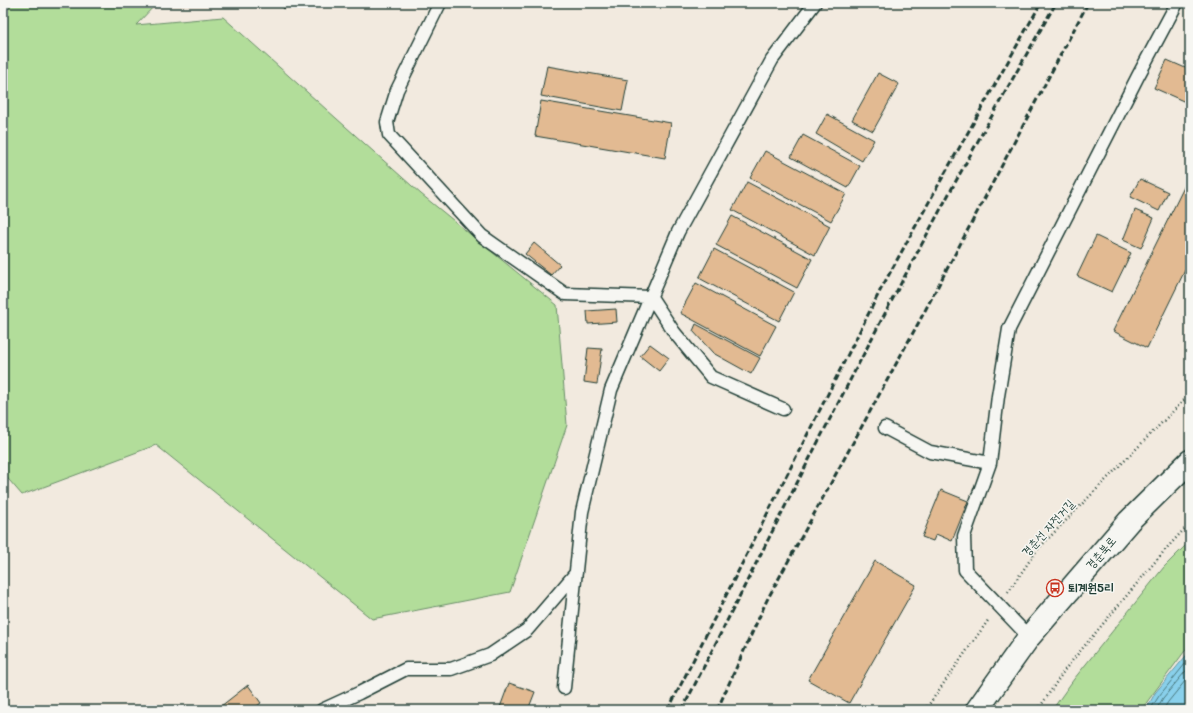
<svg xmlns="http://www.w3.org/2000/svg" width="1193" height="713" viewBox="0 0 1193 713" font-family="Mali,'Poor Story',sans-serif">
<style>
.green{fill:#b2dd9a;stroke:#688d67}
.water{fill:#89d0eb;stroke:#5f95a2}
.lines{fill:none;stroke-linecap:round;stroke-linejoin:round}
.shore{stroke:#49787d;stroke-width:1}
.building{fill:#e2ba92;stroke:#1f3d34}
.lane-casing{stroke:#1f3d34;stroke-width:15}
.secondary-casing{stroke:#1f3d34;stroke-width:25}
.path{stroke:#1f3d34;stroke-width:2.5;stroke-dasharray:1 3;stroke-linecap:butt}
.lane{stroke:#f6f6f2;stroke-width:12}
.secondary{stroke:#f6f6f2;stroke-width:22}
.rail{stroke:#1f3d34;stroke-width:3;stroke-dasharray:6 3;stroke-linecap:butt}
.labels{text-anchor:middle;stroke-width:3;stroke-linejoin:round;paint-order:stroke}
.street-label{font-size:12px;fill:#1f3d34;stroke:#f6f6f2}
.poi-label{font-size:12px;font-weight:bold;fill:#1f3d34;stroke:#f6f6f2;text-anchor:start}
</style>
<rect width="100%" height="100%" fill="#f2eadf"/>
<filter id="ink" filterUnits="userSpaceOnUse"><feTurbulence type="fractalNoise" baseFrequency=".025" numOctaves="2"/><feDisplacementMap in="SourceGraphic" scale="8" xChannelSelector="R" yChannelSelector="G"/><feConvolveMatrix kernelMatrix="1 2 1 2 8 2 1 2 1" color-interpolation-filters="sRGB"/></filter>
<g filter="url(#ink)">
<path class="green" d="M 3,3 L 157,3 L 136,25 L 223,17 L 421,194 L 557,305 L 567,425 L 510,592 L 372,619 L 156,445 L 22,495 L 3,473 Z
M 1190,541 L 1190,644 L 1141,710 L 1052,710 L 1074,679 L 1164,567 Z"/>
<path class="water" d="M 1190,651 L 1190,710 L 1146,710 L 1155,693 Z"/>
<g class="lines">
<path class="shore" d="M 1150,710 L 1159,696 L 1190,658
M 1156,710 L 1163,698 L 1190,666
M 1163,710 L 1168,702 L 1190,675"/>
</g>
<path class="building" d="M 279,3 L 292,3 L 284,9 Z
M 1167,60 L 1190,70 L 1190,104 L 1154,88 Z
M 547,66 L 628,80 L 622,111 L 541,96 Z
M 878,73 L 899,84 L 873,131 L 852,120 Z
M 541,101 L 671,123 L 665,158 L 535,136 Z
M 827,114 L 874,140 L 862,161 L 816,134 Z
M 803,135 L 860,166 L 848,188 L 791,157 Z
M 765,151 L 846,194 L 831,221 L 750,178 Z
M 1190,175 L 1190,260 L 1147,348 L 1113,331 Z
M 1140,179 L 1168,192 L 1159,211 L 1130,197 Z
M 747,182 L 830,226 L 815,255 L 732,210 Z
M 1135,210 L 1154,218 L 1141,248 L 1123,240 Z
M 732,216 L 812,259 L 797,288 L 716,245 Z
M 1096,236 L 1131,253 L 1112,292 L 1077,276 Z
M 534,243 L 560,265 L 551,275 L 525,254 Z
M 714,249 L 794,292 L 779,321 L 699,278 Z
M 696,283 L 776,326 L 760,356 L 680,313 Z
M 616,309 L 617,322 L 588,324 L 587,311 Z
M 696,324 L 760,358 L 751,374 L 713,353 L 693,331 Z
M 650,344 L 669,358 L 659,371 L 640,356 Z
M 588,348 L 602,349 L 597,384 L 584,382 Z
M 941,490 L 968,501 L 952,541 L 936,534 L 933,541 L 922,537 Z
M 875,561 L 916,585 L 849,703 L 808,680 Z
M 509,683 L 535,692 L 528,710 L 499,710 Z
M 248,685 L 261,703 L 252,710 L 216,710 Z"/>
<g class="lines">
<g class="lane-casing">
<path id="lane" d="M 440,3 L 397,90 L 387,122 L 389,135 L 482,236 L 565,294 L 651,297 L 674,332 L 711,377 L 783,409
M 885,428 L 930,452 L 990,463
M 1029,637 L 965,570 L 964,536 L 990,463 L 998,396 L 1009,329 L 1138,76 L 1177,3
M 564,688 L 582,512 L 611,390 L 678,232 L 772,60 L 815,3
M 322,710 L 359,693 L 406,669 L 451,669 L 490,655 L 527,630 L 576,573"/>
</g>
<g class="secondary-casing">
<path id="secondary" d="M 977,710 L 1029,637 L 1129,521 L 1190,461"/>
</g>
<path class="path" d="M 1008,592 L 1037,550 L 1190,394
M 925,710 L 989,619
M 1038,710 L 1066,668 L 1165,550 L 1190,523"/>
<use href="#lane" class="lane"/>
<use href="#secondary" class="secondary"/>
<path class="rail" d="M 668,710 L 881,289 L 940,182 L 1041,3
M 682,710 C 802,472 922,234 1056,3
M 717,710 L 767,600 L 920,320 L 1088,3"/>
</g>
</g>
<defs>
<g id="bus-ring" transform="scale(0.9)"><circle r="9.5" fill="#f6f6f2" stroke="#c8321e" stroke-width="1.5"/><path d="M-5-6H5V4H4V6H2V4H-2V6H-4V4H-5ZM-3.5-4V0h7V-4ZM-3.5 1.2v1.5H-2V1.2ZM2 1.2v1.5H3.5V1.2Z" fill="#c8321e"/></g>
</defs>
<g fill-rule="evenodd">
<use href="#bus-ring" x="1055" y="588"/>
</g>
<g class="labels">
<g class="street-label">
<text transform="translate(1048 528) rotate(-48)" y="4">경춘선 자전거길</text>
<text transform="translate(1101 553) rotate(-49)" y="4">경춘북로</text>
</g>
<g class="poi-label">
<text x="1068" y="592">퇴계원5리</text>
</g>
</g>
<rect width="1193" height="713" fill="none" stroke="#f6f6f2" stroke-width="16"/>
<rect x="8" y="8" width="1177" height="697" fill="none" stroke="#1f3d34" stroke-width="1.5" filter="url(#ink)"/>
</svg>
